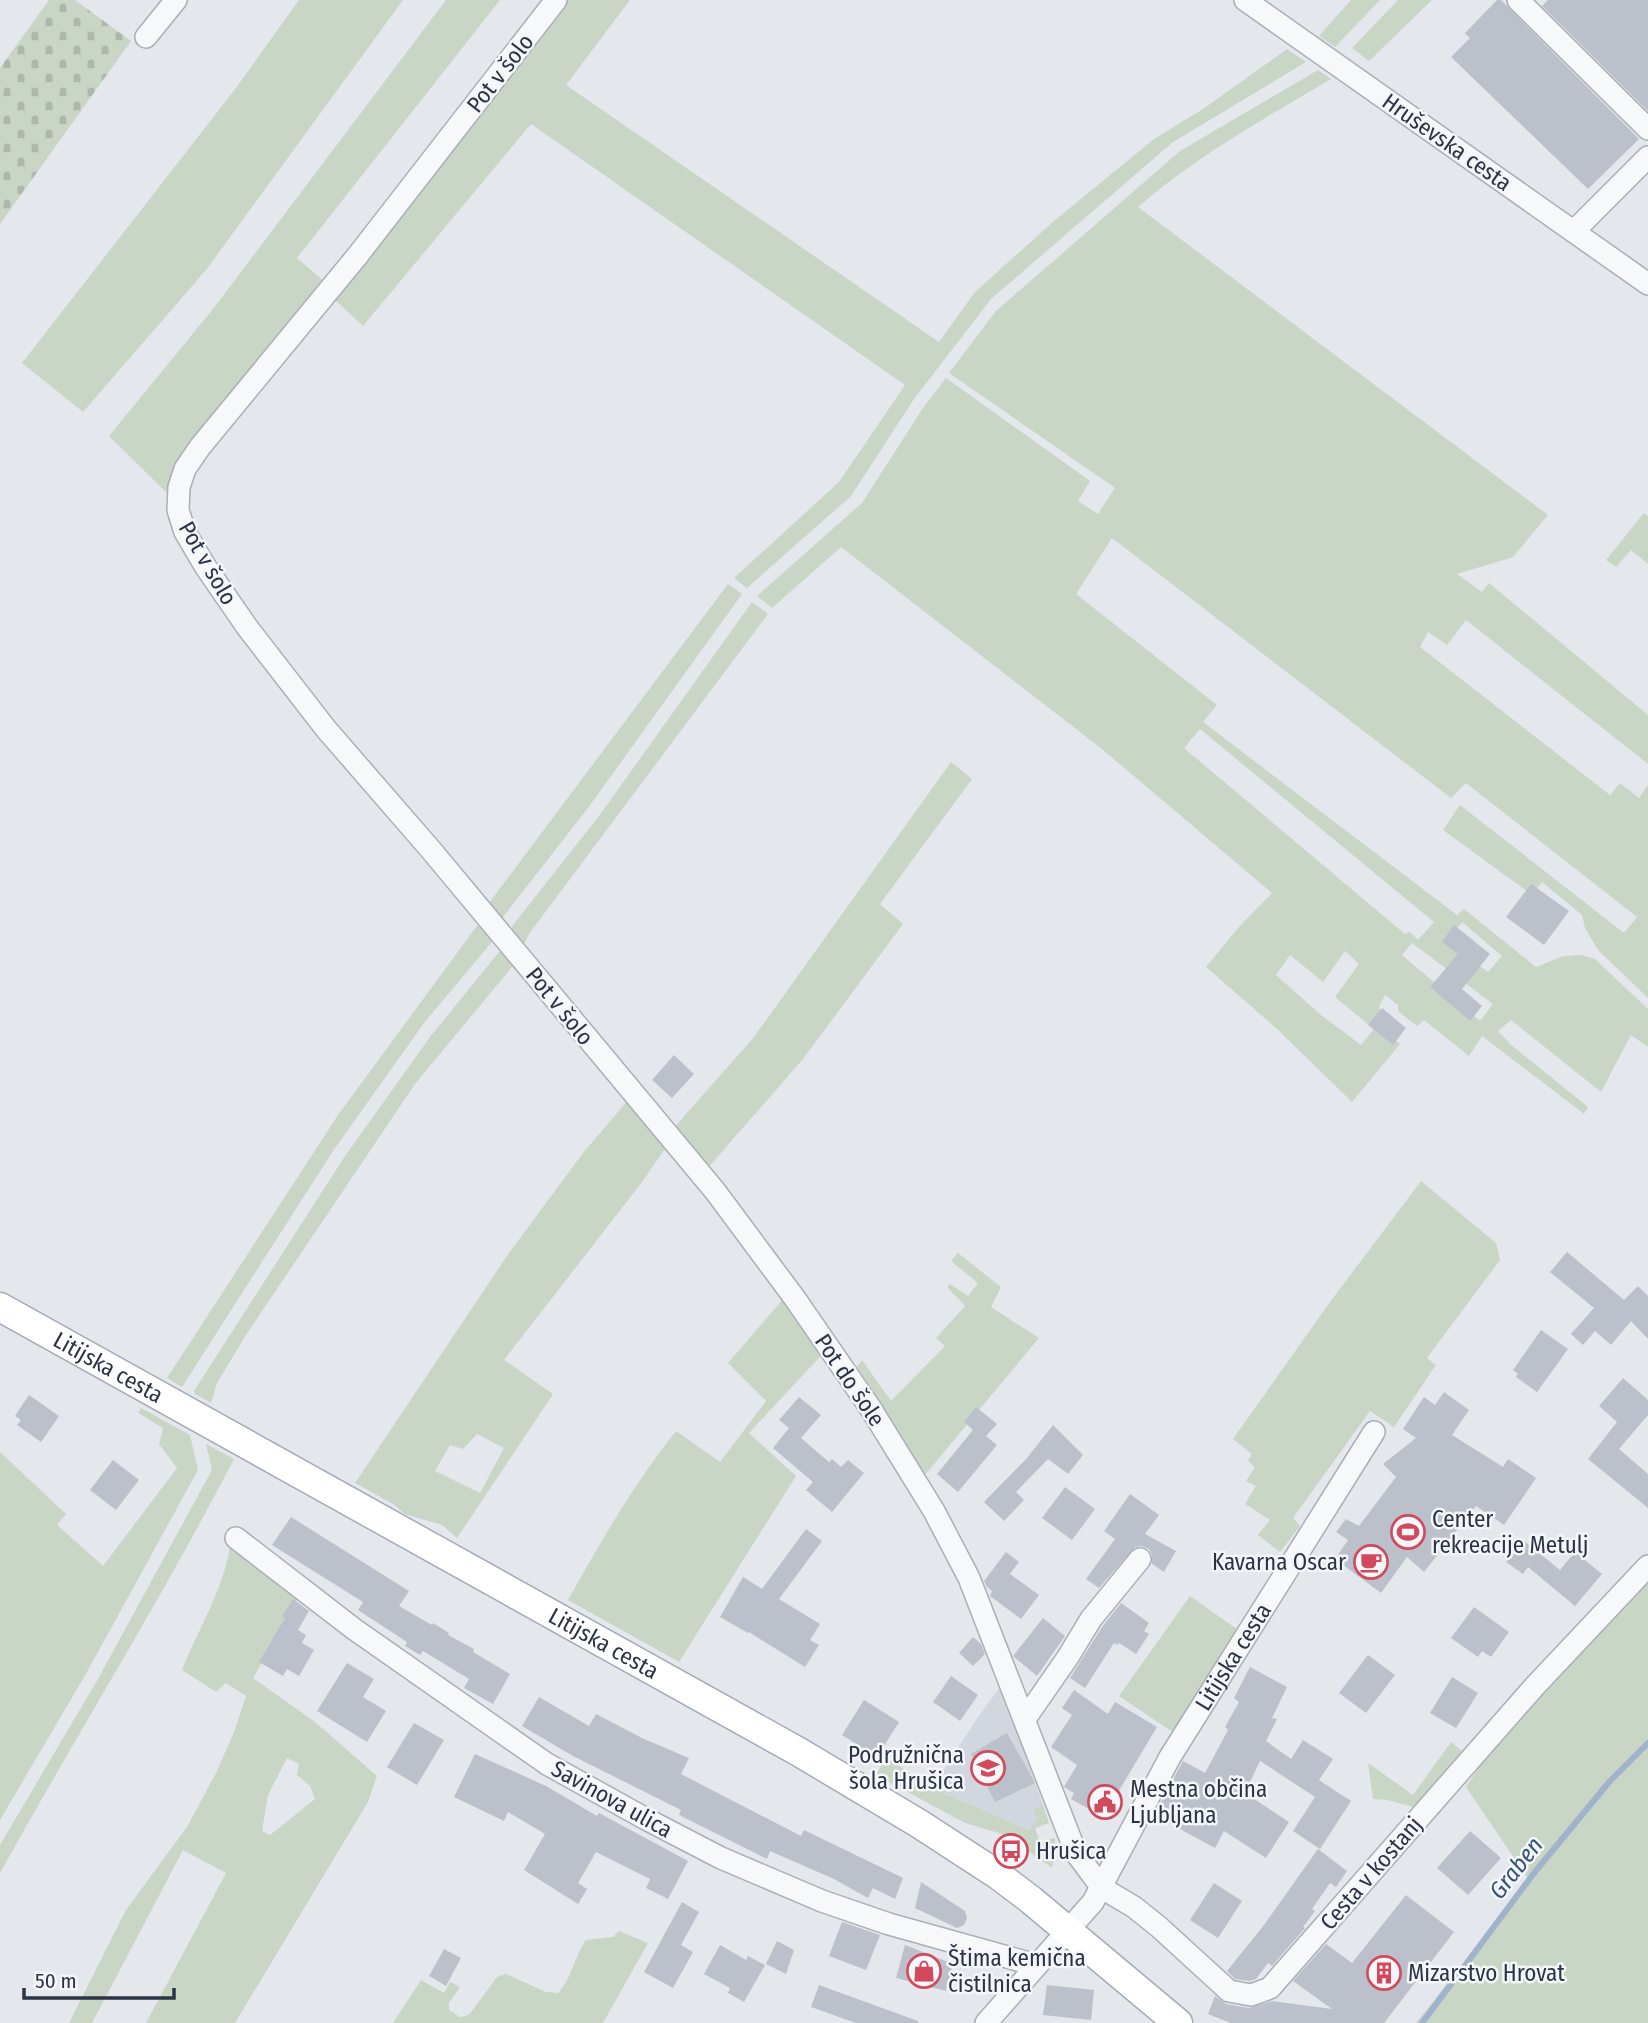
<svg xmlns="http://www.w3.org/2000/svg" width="1648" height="2023" viewBox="0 0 1648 2023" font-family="'Fira Sans Condensed',sans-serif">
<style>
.built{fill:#d2d6de}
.green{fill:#c9d6c5;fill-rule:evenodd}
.cemetery{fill:url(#cemetery-stones)}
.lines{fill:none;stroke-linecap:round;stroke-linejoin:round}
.stream{stroke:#9fb4cc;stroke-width:6}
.building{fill:#bbc0ca}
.minor-casing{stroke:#a9aeb7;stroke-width:24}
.major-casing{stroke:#a3abb8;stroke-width:31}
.minor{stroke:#f7f8fa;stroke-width:21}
.major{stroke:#fff;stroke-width:28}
.labels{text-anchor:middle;stroke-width:5;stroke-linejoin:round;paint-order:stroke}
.street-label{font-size:23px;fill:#2b3445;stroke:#f4f6f9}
.poi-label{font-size:23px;fill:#2b3445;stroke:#f4f6f9;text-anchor:start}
.water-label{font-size:24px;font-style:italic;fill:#34527a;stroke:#f4f6f9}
</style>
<defs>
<pattern id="cemetery-stones" width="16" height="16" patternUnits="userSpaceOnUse" patternTransform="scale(1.75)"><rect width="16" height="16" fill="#c9d6c5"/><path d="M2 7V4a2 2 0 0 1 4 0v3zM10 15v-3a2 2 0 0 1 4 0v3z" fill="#adb8ab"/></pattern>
</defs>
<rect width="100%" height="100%" fill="#e4e7ec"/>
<path class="built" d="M 1001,1686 L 1043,1805 L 1034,1810 L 1038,1818 L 1031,1830 L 932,1788 L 978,1717 Z"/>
<path class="green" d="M 299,0 L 403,0 L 206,270 L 83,412 L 22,363 L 236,88 Z
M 446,0 L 500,0 L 297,258 L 326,283 L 170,496 L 109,436 L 213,309 Z
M 564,0 L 630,0 L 566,85 L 939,342 L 975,292 L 1054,221 L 1154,139 L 1203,109 L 1287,49 L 1306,62 L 1173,142 L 991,299 L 914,399 L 851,496 L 747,588 L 734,578 L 839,482 L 905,385 L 531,124 L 363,326 L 333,298 Z
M 1351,0 L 1380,0 L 1335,47 L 1319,36 Z
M 1398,0 L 1432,0 L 1369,61 L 1352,48 Z
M 1318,70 L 1331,79 C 1264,119 1196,156 1138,207 L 1548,515 L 1513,557 L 1457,574 L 1482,592 L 1489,583 L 1648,715 L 1648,764 L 1466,620 L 1447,645 L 1428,632 L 1420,647 L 1610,795 L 1620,783 L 1639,798 L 1648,785 L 1648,998 L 1598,950 L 1585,928 L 1582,915 L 1542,882 L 1532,895 L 1443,830 L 1460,805 L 1624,933 L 1637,917 L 1466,783 L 1451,798 L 1112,538 L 1076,594 L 1217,705 L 1203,722 L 1457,915 L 1464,909 L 1536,967 L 1564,956 L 1581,955 L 1595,959 L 1648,1009 L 1648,1047 L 1631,1035 L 1601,1092 L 1511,1020 L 1498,1031 L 1510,1044 L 1588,1107 L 1584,1114 L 1482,1036 L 1469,1056 L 1424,1020 L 1417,1026 L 1398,1011 L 1398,1005 L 1385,995 L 1379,1007 L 1381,1013 L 1375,1023 L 1400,1044 L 1352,1102 L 1276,1028 L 1206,967 L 1239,927 L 1272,893 L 1102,749 L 841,547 L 772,608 L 757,596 L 862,503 L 923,408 L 946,378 L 1090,481 L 1078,501 L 1098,514 L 1115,488 L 949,373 L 996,311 L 1180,151 ZM 1200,729 L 1434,922 L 1418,940 L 1410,932 L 1405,934 L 1184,748 ZM 1462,922 L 1502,956 L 1488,972 L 1447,941 ZM 1412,943 L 1493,1004 L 1480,1021 L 1402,955 ZM 1345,951 L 1359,964 L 1335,997 L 1374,1029 L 1361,1045 L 1321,1015 L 1276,975 L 1290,955 L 1323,982 Z
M 1644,513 L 1648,516 L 1648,564 L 1631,550 L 1616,567 L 1606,560 Z
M 728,584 L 742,594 L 588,808 L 499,922 L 486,907 Z
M 752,602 L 768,614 L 529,934 L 522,949 L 510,932 L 513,925 L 599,816 Z
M 951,762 L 972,779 L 880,904 L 903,924 L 803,1059 L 706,1170 L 672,1130 L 754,1037 Z
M 479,923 L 493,939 L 491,943 L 424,1023 L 333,1151 L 182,1387 L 167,1378 L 338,1115 Z
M 503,951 L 517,961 L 415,1084 L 246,1335 L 217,1383 L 211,1403 L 195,1394 L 194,1391 L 345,1156 L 430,1037 L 499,952 Z
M 629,1099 L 669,1143 L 642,1182 L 504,1360 L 553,1394 L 457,1538 L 442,1525 L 405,1514 L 393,1504 L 355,1483 L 509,1253 L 583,1153 ZM 477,1434 L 504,1448 L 480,1493 L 435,1471 L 450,1445 L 463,1449 Z
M 1421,1181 L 1496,1243 L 1500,1260 L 1427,1358 L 1436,1365 L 1394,1427 L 1370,1411 L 1293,1518 L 1300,1526 L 1280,1552 L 1258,1535 L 1270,1520 L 1245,1504 L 1256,1486 L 1246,1481 L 1255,1467 L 1248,1461 L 1252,1454 L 1233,1439 L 1330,1302 Z
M 958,1253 L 1001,1287 L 991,1307 L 1039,1338 L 924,1476 L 857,1366 L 862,1360 L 891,1401 L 945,1346 L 936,1338 L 965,1306 L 947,1287 L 950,1284 L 968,1296 L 978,1283 L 951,1261 Z
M 790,1291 L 831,1345 L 749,1433 L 796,1476 L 679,1662 L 568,1600 C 601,1541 634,1484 676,1431 L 720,1462 L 766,1401 L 728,1363 Z
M 141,1408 L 190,1435 L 198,1470 L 87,1672 L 0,1820 L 0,1452 L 66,1514 L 57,1525 L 103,1566 L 177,1468 L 159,1444 L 163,1428 L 138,1413 Z
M 206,1444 L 234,1459 C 161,1600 77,1734 0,1873 L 0,1845 L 98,1679 L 212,1470 Z
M 230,1547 L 298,1598 L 253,1678 L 315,1722 L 377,1776 L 368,1802 L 235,2023 L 146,2023 L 226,1873 L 183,1850 L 92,2023 L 69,2023 L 126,1910 L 187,1827 L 216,1773 L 234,1732 L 246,1696 L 226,1683 L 216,1692 L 182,1670 C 198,1630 223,1590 230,1547 ZM 287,1758 L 299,1764 L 297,1775 L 310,1786 L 315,1799 L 270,1835 L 262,1831 L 268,1795 Z
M 1648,1577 L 1648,2023 L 1416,2023 L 1529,1880 L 1466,1787 L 1484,1760 Z
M 1190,1596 L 1241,1632 L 1174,1733 L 1119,1696 Z
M 1451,1742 L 1463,1752 L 1417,1808 L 1387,1800 L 1373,1799 L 1368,1763 L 1413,1795 Z
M 886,1757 L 932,1788 L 1030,1830 L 1038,1818 L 1033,1810 L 1043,1805 L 1049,1823 L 1035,1828 L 1040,1842 L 1055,1838 L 1055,1857 L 1052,1868 L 1006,1835 L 965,1823 L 876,1775 Z
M 619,1931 L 648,1943 L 603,2023 L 393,2023 L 421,1980 L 444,1993 L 450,1982 L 460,1987 L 449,2003 L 449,2010 L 460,2017 L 469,2015 L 497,1977 L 506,1974 L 546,1992 L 558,1993 C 573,1976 573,1960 586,1940 L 613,1937 Z"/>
<path class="cemetery" d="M 49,0 L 75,0 L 131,41 L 0,224 L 0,68 Z"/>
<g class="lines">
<path class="stream" d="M 1422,2023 L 1534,1873 L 1610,1781 L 1648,1743"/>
</g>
<path class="building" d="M 1497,0 L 1501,0 L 1507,6 L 1639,139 L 1588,189 L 1451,57 L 1470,38 L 1465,33 Z
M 1548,0 L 1648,0 L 1648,111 L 1542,6 Z
M 1531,884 L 1569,911 L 1544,945 L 1506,917 Z
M 1454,925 L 1490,954 L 1462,989 L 1482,1006 L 1470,1021 L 1430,987 L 1458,954 L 1442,942 Z
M 1382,1008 L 1406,1028 L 1393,1045 L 1368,1025 Z
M 674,1055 L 694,1074 L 672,1098 L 652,1080 Z
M 1567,1252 L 1624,1300 L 1638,1286 L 1648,1296 L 1648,1339 L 1631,1321 L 1611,1345 L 1595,1331 L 1583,1345 L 1571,1334 L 1594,1308 L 1550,1272 Z
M 1541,1330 L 1568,1349 L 1537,1392 L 1516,1377 L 1518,1374 L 1513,1370 Z
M 1623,1378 L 1648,1400 L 1648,1415 L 1619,1449 L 1648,1474 L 1648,1508 L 1588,1459 L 1617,1422 L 1599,1406 Z
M 1444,1392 L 1469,1410 L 1452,1435 L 1503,1467 L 1508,1459 L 1536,1478 L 1504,1525 L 1476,1506 L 1424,1572 L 1407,1557 L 1381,1593 L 1335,1559 L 1348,1540 L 1336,1532 L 1346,1519 L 1359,1526 L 1396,1477 L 1383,1464 L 1416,1438 L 1403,1429 L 1424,1397 L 1435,1405 Z
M 29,1395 L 59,1416 L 41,1442 L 17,1425 L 21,1420 L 15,1416 Z
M 799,1397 L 821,1415 L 801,1438 L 829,1462 L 832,1459 L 841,1467 L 848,1460 L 864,1473 L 832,1512 L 806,1490 L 813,1482 L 773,1448 L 789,1428 L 779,1420 Z
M 976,1407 L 997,1424 L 986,1436 L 997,1445 L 958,1492 L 937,1474 L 973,1430 L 964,1422 Z
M 1053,1425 L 1083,1455 L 1068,1474 L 1048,1459 L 1016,1492 L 1024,1500 L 1004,1521 L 984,1502 L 1027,1458 Z
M 113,1460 L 139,1480 L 116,1510 L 90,1490 Z
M 1065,1487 L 1095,1509 L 1072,1540 L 1042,1518 Z
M 1130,1494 L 1159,1515 L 1145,1534 L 1176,1551 L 1164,1572 L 1152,1564 L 1152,1555 L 1149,1549 L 1141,1546 L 1135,1547 L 1099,1588 L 1086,1579 L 1115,1539 L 1104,1531 Z
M 291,1517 L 409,1591 L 399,1606 L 432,1625 L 433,1623 L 449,1633 L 448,1635 L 474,1649 L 473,1652 L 510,1674 L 493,1704 L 464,1688 L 469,1679 L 423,1651 L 420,1655 L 405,1646 L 407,1642 L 358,1610 L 363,1602 L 272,1545 Z
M 806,1529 L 822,1541 L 779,1599 L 820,1624 L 810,1640 L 819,1645 L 805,1667 L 749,1632 L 748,1633 L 720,1617 L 743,1577 L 762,1589 Z
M 1523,1540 L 1560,1570 L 1575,1552 L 1602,1574 L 1575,1606 L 1528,1567 L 1523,1574 L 1506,1562 Z
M 1006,1552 L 1019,1562 L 1010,1574 L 1039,1595 L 1021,1619 L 990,1596 L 992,1591 L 987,1587 L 984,1581 Z
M 293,1599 L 309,1611 L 298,1630 L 306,1635 L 302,1643 L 314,1650 L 299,1676 L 287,1669 L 283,1676 L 259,1662 L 285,1618 L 282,1616 Z
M 1121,1603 L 1149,1623 L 1144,1631 L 1149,1634 L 1136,1654 L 1119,1643 L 1117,1645 L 1114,1643 L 1085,1688 L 1070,1678 L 1102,1627 Z
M 1474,1607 L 1509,1632 L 1491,1657 L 1482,1651 L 1478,1657 L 1451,1638 Z
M 1043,1618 L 1065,1636 L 1037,1676 L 1013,1656 Z
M 973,1637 L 981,1644 L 985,1654 L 973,1666 L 959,1653 Z
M 1368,1655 L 1395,1675 L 1366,1713 L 1339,1693 Z
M 347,1663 L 374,1679 L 363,1697 L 386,1711 L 367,1742 L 317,1711 Z
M 1250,1667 L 1287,1687 L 1272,1718 L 1277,1719 L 1266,1741 L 1291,1759 L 1303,1740 L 1333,1759 L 1319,1780 L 1351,1801 L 1320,1849 L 1293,1831 L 1315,1797 L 1260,1761 L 1245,1793 L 1289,1822 L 1266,1858 L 1224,1831 L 1215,1848 L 1154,1815 L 1183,1761 L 1205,1773 L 1228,1730 L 1225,1727 L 1239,1702 L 1234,1698 Z
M 951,1676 L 978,1695 L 960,1721 L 933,1702 Z
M 1452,1677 L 1478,1693 L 1456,1728 L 1430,1713 Z
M 1074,1690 L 1108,1714 L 1115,1702 L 1157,1727 L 1117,1794 L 1120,1796 L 1109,1814 L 1099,1809 L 1096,1813 L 1071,1799 L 1074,1793 L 1064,1787 L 1077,1765 L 1051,1747 L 1072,1715 L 1062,1708 Z
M 539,1697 L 589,1726 L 596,1714 L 644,1739 L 689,1758 L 681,1774 L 801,1836 L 804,1830 L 903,1878 L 895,1899 L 873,1888 L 868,1898 L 834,1879 L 770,1851 L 767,1859 L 679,1815 L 681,1810 L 573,1756 L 522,1726 Z
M 864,1700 L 899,1722 L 877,1757 L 842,1735 Z
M 414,1723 L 444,1740 L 417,1785 L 387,1767 Z
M 1007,1733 L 1035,1783 L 995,1802 L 971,1754 Z
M 475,1754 L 546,1786 L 597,1816 L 599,1813 L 688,1861 L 668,1899 L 646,1888 L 650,1879 L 596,1852 L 578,1883 L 587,1889 L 578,1904 L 524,1870 L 545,1834 L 508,1812 L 504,1821 L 454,1797 Z
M 1470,1831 L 1501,1858 L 1468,1895 L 1437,1868 Z
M 1318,1849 L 1347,1871 L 1336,1887 L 1330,1883 L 1312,1909 L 1315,1911 L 1303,1927 L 1305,1928 L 1272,1966 L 1268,1963 L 1256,1979 L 1250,1981 L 1235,1979 L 1227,1971 L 1264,1925 Z
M 921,1882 L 965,1911 L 967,1918 L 964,1925 L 957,1928 L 915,1908 Z
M 1214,1883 L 1242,1901 L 1218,1938 L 1190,1920 Z
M 1406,1895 L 1454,1932 L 1384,2023 L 1231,2023 L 1208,2014 L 1215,1996 L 1226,2004 L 1249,2008 L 1272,2001 L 1332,2009 L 1293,1981 L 1326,1944 L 1352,1963 Z
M 682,1902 L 699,1912 L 681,1945 L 693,1952 L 673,1988 L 644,1972 Z
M 842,1922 L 880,1935 L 866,1970 L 829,1956 Z
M 777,1941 L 794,1950 L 786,1974 L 766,1964 Z
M 720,1945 L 746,1960 L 748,1956 L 765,1965 L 744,2002 L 728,1993 L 730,1988 L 704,1974 Z
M 905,1945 L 953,1964 L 946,1991 L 896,1978 Z
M 444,1949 L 461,1958 L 446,1986 L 429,1976 Z
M 819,1985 L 918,2021 L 918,2023 L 856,2023 L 811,2007 Z
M 1047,1985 L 1094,1990 L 1091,2020 L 1043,2015 Z"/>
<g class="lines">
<g class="minor-casing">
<g id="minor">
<path d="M 556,0 L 358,255 L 200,447 L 185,469 L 179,487 L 178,510 L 185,532 L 205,566 L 247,627 L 326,729 L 431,850 L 715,1191 L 796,1300 L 871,1409 L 934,1511 L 969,1578 L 1076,1853 L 1102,1888 L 1134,1907 L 1159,1927 L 1229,1991 L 1251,1995 L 1270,1988 L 1534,1687 L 1648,1566"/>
<path d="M 1245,0 L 1648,284"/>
<path d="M 1518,0 L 1648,129"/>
<path d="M 146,37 L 176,0"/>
<path d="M 1574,231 L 1648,157"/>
<path d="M 236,1538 L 354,1629 L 547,1764 L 646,1819 L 721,1858 L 822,1901 L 889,1924 L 1036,1965"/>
<path d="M 1025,1719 L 1068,1657 L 1091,1619 L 1140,1559"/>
<path id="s1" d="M 986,2023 L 1093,1902 L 1170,1757 L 1374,1432"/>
</g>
</g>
<g class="major-casing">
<g id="major">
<path id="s2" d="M 0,1307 L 799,1752 L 918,1823 L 998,1875 L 1031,1900 L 1178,2023"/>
</g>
</g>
<use href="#minor" class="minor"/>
<use href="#major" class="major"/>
</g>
<defs>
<g id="stadium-ring" transform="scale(1.75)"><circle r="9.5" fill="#f4f6f9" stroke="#d1495b" stroke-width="1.5"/><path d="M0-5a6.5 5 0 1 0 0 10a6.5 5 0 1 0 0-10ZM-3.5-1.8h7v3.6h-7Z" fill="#d1495b"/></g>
<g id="cafe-ring" transform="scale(1.75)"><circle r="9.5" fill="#f4f6f9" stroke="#d1495b" stroke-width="1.5"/><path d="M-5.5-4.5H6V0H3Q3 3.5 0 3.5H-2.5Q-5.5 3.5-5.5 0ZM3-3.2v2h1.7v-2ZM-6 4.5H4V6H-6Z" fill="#d1495b"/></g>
<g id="school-ring" transform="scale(1.75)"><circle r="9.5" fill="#f4f6f9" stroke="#d1495b" stroke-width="1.5"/><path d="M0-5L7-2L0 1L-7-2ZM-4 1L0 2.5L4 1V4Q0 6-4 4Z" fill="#d1495b"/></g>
<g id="civic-ring" transform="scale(1.75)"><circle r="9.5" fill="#f4f6f9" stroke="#d1495b" stroke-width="1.5"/><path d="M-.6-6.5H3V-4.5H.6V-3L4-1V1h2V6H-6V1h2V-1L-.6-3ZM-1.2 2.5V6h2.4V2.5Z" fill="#d1495b"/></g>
<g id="bus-ring" transform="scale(1.75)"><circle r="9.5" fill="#f4f6f9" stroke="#d1495b" stroke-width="1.5"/><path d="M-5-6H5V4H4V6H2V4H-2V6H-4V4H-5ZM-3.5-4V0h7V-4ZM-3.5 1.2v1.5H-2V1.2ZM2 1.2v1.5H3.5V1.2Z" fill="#d1495b"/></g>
<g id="shop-ring" transform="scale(1.75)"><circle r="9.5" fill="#f4f6f9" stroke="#d1495b" stroke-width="1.5"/><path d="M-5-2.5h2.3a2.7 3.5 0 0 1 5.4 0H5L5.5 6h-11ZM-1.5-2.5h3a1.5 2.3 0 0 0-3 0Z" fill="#d1495b"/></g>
<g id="building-ring" transform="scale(1.75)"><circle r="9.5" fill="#f4f6f9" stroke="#d1495b" stroke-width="1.5"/><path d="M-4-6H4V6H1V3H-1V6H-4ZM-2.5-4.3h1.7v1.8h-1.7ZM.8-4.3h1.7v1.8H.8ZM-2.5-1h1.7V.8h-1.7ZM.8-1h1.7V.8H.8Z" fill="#d1495b"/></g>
</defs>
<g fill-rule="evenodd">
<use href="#stadium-ring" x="1408" y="1532"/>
<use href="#cafe-ring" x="1371" y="1562"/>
<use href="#school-ring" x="988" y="1768"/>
<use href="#civic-ring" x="1105" y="1802"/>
<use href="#bus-ring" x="1011" y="1851"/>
<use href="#shop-ring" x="924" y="1971"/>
<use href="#building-ring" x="1384" y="1973"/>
</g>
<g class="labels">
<g class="street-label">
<text transform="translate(500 73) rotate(-52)" y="8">Pot v šolo</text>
<text transform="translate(1447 142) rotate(35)" y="8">Hruševska cesta</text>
<text transform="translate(208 563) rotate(60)" y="8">Pot v šolo</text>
<text transform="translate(560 1006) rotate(51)" y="8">Pot v šolo</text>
<text dy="8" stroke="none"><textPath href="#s2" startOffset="124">Litijska cesta</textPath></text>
<text transform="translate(850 1380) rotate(56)" y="8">Pot do šole</text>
<text dy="8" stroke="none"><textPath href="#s2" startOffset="691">Litijska cesta</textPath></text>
<text dy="8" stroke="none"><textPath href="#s1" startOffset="444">Litijska cesta</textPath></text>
<text transform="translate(612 1799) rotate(29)" y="8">Savinova ulica</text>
<text transform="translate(1371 1873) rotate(-49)" y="8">Cesta v kostanj</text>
</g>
<g class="poi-label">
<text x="1432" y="1527">Center<tspan x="1432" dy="26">rekreacije Metulj</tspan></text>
<text x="1346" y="1570" text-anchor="end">Kavarna Oscar</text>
<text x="964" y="1763" text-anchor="end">Podružnična<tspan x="964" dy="26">šola Hrušica</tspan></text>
<text x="1130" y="1797">Mestna občina<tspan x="1130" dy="26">Ljubljana</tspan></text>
<text x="1036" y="1859">Hrušica</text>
<text x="948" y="1966">Štima kemična<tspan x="948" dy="26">čistilnica</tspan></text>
<text x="1408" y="1981">Mizarstvo Hrovat</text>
</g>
<g class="water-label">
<text transform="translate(1516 1868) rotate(-52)" y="8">Graben</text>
</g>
</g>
<path d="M24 1988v10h150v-10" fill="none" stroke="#2b3445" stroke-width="3.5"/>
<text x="35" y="1988" font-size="21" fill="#2b3445" stroke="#f4f6f9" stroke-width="5" paint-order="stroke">50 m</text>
</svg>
